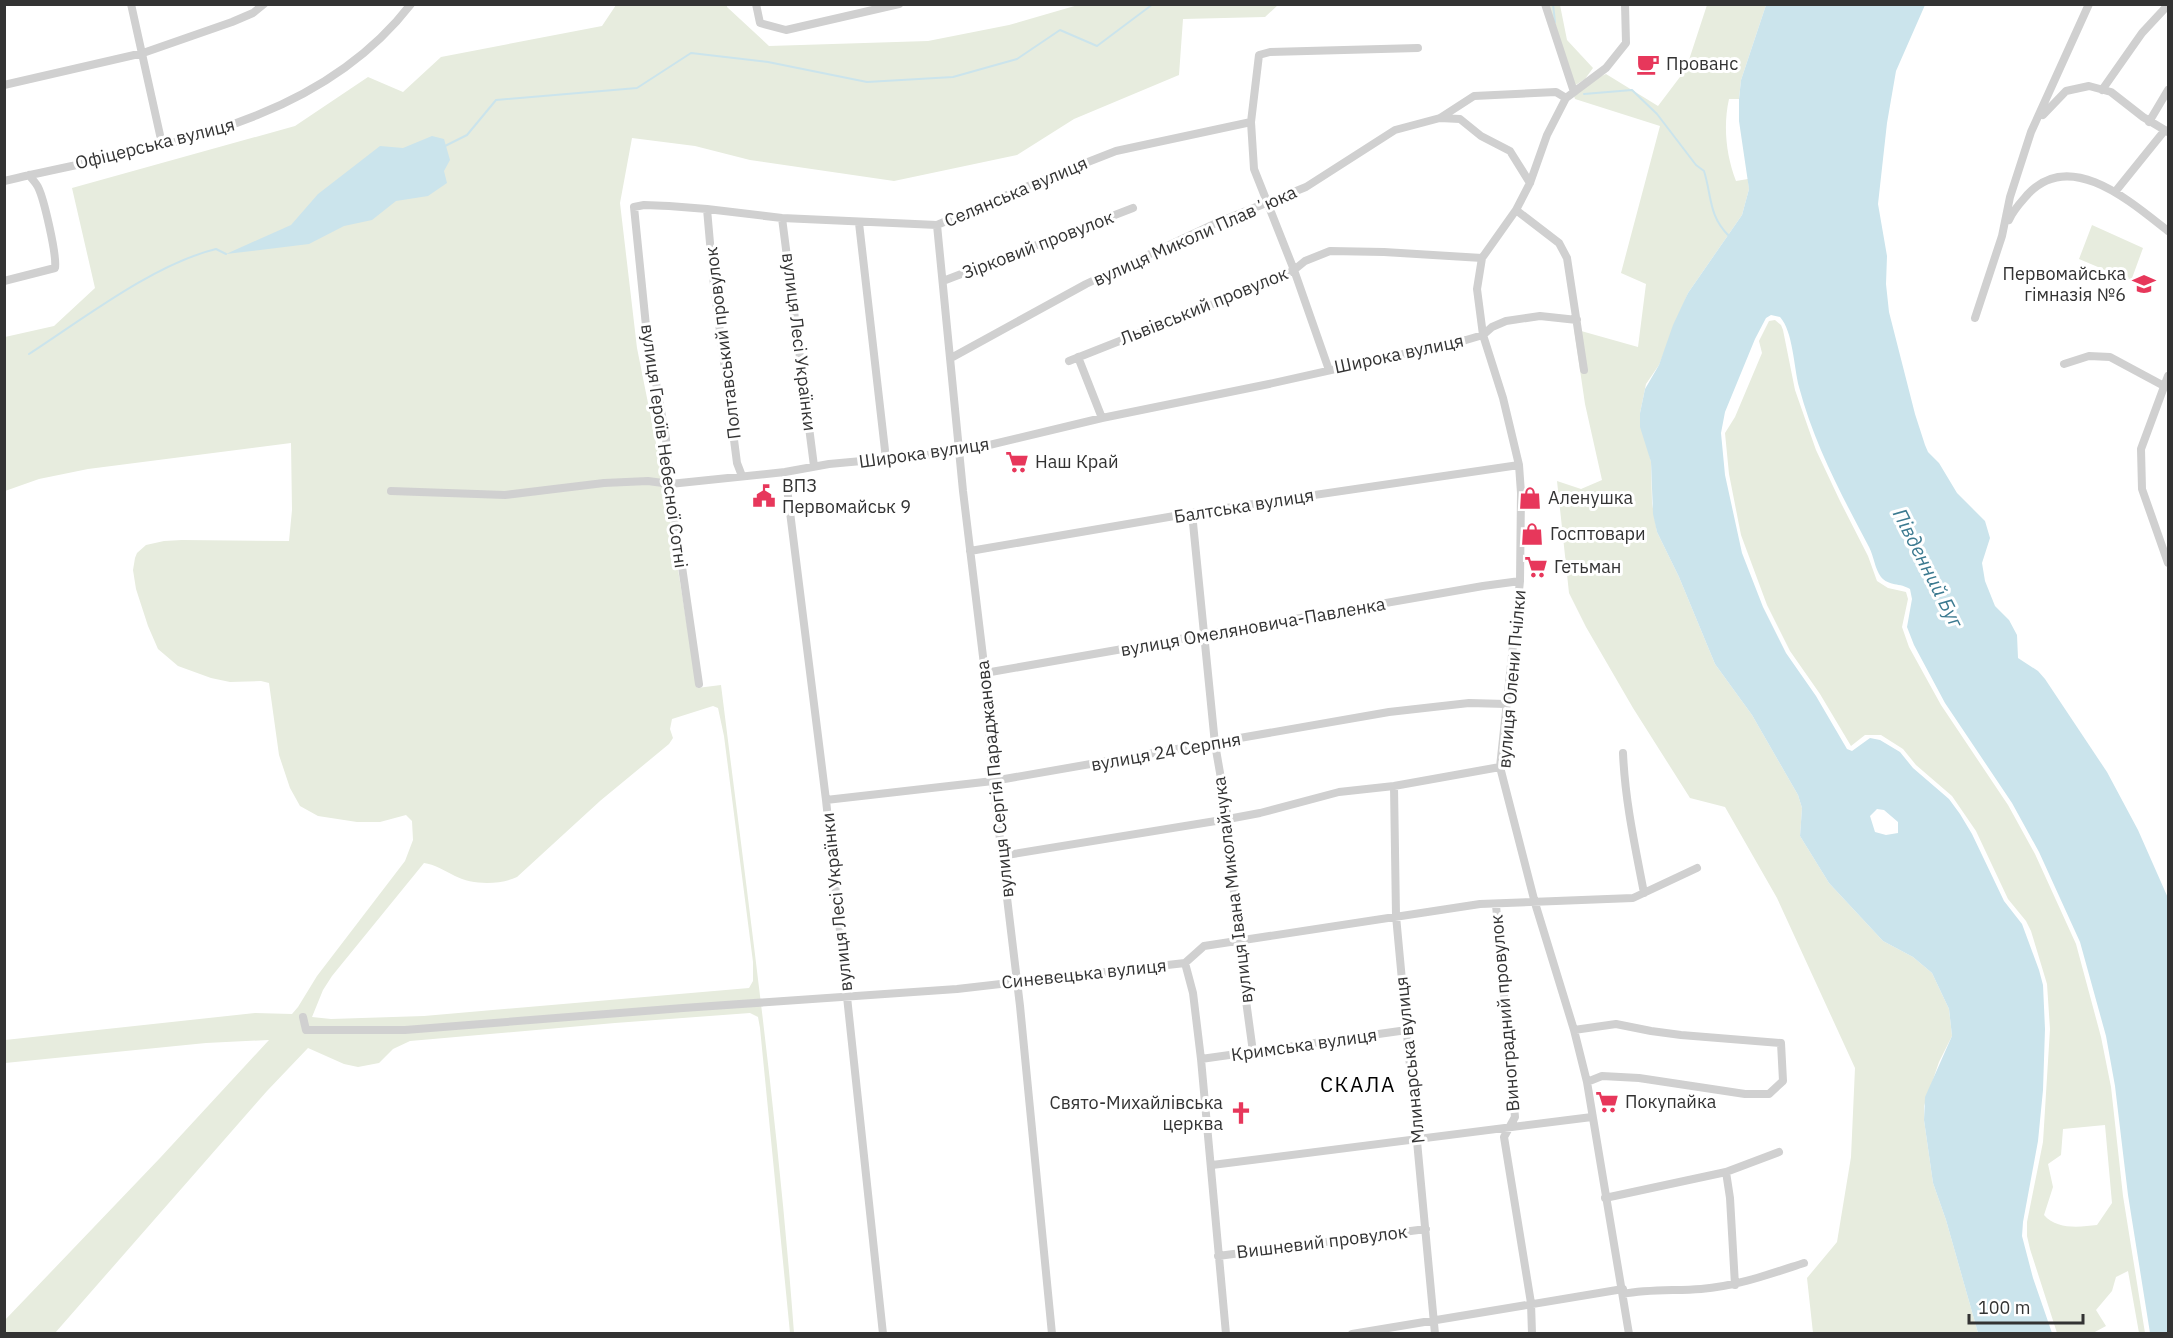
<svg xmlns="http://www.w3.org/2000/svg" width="2173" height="1338" viewBox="0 0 2173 1338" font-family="'IBM Plex Sans',sans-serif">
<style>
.green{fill:#e7ecde;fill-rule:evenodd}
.water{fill:#cbe4ec;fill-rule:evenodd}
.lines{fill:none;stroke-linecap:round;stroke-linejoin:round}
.stream{stroke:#cbe4ec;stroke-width:2}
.minor{stroke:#d0d0d0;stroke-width:8}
.labels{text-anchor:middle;stroke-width:6;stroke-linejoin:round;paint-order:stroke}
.poi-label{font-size:18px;fill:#333;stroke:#fff;text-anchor:start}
.street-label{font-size:18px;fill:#333;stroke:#fff}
.water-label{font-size:20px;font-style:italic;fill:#3c7a90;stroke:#fff}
.quarter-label{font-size:21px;letter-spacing:1.5px;fill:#000;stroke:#fff}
</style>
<rect width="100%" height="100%" fill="#fff"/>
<path class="green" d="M 616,5 L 727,5 L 727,7 L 769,46 L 928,41 L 1009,25 L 1078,5 L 1278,5 L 1265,17 L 1183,19 L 1179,75 L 1074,119 L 1017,155 L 894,181 L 750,160 L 695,146 L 632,138 L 620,203 L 637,348 L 665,488 L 697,688 L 721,685 C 748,901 778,1117 794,1333 L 790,1333 L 760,1028 L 758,1017 L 750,1013 L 615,1023 L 410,1041 L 393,1049 L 379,1063 L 358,1067 L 344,1064 L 308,1048 L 267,1091 L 55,1333 L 5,1333 L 5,1320 L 160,1158 L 269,1040 L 206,1043 L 5,1063 L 5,1040 L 255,1013 L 292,1014 L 298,1007 L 317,976 L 405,861 L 413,840 L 412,821 L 406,815 L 380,822 L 357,822 L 318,816 L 300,806 L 290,788 L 279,755 L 269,683 L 261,681 L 230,682 L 211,678 L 178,666 L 158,649 L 148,626 L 136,589 L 133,570 L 135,558 L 137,553 L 146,545 L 164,541 L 182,540 L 289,541 L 292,510 L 291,443 L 88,469 L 39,479 L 5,491 L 5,337 L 54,326 L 95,288 L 72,188 L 295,126 L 368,77 L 403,92 L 441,57 L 602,26 ZM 713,706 L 718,708 L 724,736 L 753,962 L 753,981 L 749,988 L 424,1016 L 331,1019 L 312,1017 L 323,990 L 332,976 L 424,863 C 434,864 445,871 455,876 C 472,885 500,885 517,877 L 600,801 L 669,744 L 673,738 L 670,729 L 672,719 Z
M 1546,5 L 1560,5 L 1567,40 L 1593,68 L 1585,79 L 1571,88 Z
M 1707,5 L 1766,5 L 1741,80 L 1739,99 L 1729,99 C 1723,126 1726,155 1736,181 L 1748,179 L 1749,189 L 1742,215 L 1688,293 L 1659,365 L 1646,384 L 1640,413 L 1651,462 L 1652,503 L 1657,532 L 1679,577 L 1715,664 L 1752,715 L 1798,795 L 1802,808 L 1800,836 L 1829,883 L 1883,941 L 1913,957 L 1932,973 L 1949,1009 L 1952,1036 L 1939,1062 L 1924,1106 L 1924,1120 L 1933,1183 L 1946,1220 L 1978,1333 L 1813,1333 L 1807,1278 L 1837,1242 L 1851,1157 L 1855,1068 L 1777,898 L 1725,807 L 1690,798 L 1633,708 L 1586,627 L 1569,593 L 1557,481 L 1581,489 L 1602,480 L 1585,404 L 1574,329 L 1638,347 L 1646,284 L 1621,273 L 1660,126 L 1575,99 L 1574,96 L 1593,80 L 1606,74 L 1658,106 L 1686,69 Z
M 2092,225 L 2143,248 L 2131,281 L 2079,259 Z
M 1775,320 L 1781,325 L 1783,330 L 1795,390 L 1816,450 L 1840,501 L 1868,556 L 1877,581 L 1888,588 L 1906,592 L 1908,599 L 1902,627 L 1909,647 L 1941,705 L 2008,805 L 2035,854 L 2076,944 L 2101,1037 L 2111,1087 L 2123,1196 L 2145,1333 L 2139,1333 L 2128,1271 L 2116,1277 L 2112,1291 L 2096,1310 L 2106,1326 L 2093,1333 L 2057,1333 L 2030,1249 L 2027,1236 L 2027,1222 L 2043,1142 L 2050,1029 L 2047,984 L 2031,931 L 2026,921 L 2008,899 L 1976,831 L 1952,796 L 1916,765 L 1903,749 L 1881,735 L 1865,735 L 1851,746 L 1820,694 L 1790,651 L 1767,605 L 1741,535 L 1729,474 L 1725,433 L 1735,417 L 1762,353 L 1759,341 L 1769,321 ZM 2105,1125 L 2112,1203 L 2097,1225 C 2080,1227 2057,1230 2044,1215 L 2053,1187 L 2048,1164 L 2061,1155 L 2063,1129 Z"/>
<path class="water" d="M 1766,5 L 1925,5 L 1896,71 L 1887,123 L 1878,204 L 1887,256 L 1886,284 L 1889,312 L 1915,414 L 1925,445 L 1928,452 L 1939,463 L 1957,493 L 1985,521 L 1990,538 L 1982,563 L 1985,581 L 1995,606 L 2009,620 L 2017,635 L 2018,658 L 2038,671 L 2045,679 L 2107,772 L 2138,830 L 2168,898 L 2168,1333 L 2150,1333 L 2128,1195 L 2115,1086 L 2106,1036 L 2080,942 L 2039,852 L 2012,803 L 1945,703 L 1914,645 L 1907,627 L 1912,599 L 1910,589 C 1901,583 1888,586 1881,577 C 1875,569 1874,557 1869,547 C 1842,496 1814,444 1799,387 C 1794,368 1793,331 1780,317 L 1771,315 L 1766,318 L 1755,339 L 1725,412 L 1721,433 L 1725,475 L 1742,553 L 1763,607 L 1786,653 L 1816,696 L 1847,749 L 1852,751 L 1870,738 L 1880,740 L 1900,752 L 1913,768 L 1949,799 L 1960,814 L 1972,834 L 2004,901 L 2022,924 L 2039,970 L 2043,985 L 2045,1029 L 2043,1090 L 2038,1141 L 2023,1222 L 2022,1236 L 2033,1278 L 2052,1333 L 1978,1333 L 1946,1220 L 1933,1183 L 1924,1120 L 1925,1097 L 1952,1036 L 1949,1009 L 1932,973 L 1913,957 L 1883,941 L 1829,883 L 1800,836 L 1802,808 L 1798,795 L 1752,715 L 1715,664 L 1679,577 L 1657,532 L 1653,514 L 1651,462 L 1640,427 L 1640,413 L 1645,389 L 1659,365 L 1673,325 L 1688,293 L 1742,215 L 1749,189 L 1739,121 L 1739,99 L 1741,80 ZM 1877,809 L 1884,810 L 1898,822 L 1898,833 L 1886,835 L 1875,832 L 1870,816 Z
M 432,136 L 444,139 L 450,160 L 444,171 L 447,183 L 428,196 L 396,201 L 372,220 L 344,226 L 309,244 L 226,254 L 291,225 L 318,194 L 380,146 L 403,148 Z"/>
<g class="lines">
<path class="stream" d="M 1553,4 L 1555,22
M 1584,94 L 1632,90 L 1657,114 L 1696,165 L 1704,171 C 1712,196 1708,215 1729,236
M 445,146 L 467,135 L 496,100 L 637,88 L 691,53 L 768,62 L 867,82 L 953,77 L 1017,59 L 1060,30 L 1097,46 L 1153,4
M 29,354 C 83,319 154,264 216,249 L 226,254"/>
<path class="minor" d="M 131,4 L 162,144
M 756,4 L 760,23 L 786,30 L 899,4
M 1545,4 L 1574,92
M 1625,4 L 1626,43 L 1606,68 L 1566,98 L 1547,135 L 1530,183 L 1516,210 L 1482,258 L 1477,289 L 1483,335 L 1503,398 L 1519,465 L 1521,493 L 1520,581 L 1500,767 L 1535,903 L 1574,1030 L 1587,1082 L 1629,1334
M 4,85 L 143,53 L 232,22 L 253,13 L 264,4
M 2102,90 L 2142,33 L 2168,5
M 2043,115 L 2066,91 L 2089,86 L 2111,92 L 2143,117 L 2168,132
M 1440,118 L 1460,119 L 1481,136 L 1510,151 L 1530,183
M 2149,122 L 2168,90
M 4,181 C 148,147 314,130 411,4
M 2115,192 L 2165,130
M 707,209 L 713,277 L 737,463 L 742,476
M 1516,210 L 1559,243 L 1567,258 L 1584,370
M 782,218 L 814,466
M 2009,220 C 2013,210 2021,202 2028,194 C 2071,148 2132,203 2168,231
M 859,223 L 886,459
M 937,225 L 963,491 L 985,673 L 993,781 L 1020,1006 L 1052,1334
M 4,281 L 55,268 C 57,255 44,199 38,187 C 36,183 32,179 29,175
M 943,281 L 1133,208
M 1975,318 L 2002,236 L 2010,197 L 2031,132 L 2089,4
M 1078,357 L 1102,418
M 951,358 L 1086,284 L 1214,224 L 1306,187 L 1395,130 L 1440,118 L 1474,96 L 1556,92 L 1566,98
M 1069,361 L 1279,278 L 1294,270 L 1305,261 L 1330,251 L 1384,252 L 1482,258
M 2064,364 L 2089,356 L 2110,357 L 2164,386
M 1329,370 L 1294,270 L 1254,169 L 1251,122 L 1259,55 L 1270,52 L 1418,48
M 2168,376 L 2141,449 L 2142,489 L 2168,563
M 785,472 L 826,800 L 883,1334
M 391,491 L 505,495 L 604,483 L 648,481 L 670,484 L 785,472 L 829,464 L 960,452 L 1102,418 L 1269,384 L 1466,340 L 1483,335 L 1492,327 L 1506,321 L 1540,316 L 1577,320
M 1192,513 L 1215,744 L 1228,819 L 1238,942 L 1253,1052
M 970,551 L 1192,513 L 1519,465
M 985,673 L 1483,586 L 1520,581
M 699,684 L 670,484 L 666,439 L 646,326 L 634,207 L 644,205 L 669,206 L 707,209 L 782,218 L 937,225 L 1047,178 L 1116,151 L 1251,122
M 1623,753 C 1625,801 1635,846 1644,893
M 1394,786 L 1396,916 L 1435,1334
M 826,800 L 993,781 L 1389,712 L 1469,703 L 1506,704
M 1001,856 L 1228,819 L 1260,813 L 1339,792 L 1394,786 L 1500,767
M 1496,905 L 1515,1117 L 1504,1137 L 1531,1303 L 1532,1334
M 1185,963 L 1193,993 L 1201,1059 L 1226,1334
M 303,1017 L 306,1030 L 405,1030 L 683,1008 L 957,989 L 1185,963 L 1204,946 L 1480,904 L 1633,898 L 1697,868
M 1574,1030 L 1616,1024 L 1651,1031 L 1681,1035 L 1781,1043 L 1783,1081 L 1769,1094 L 1745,1094 L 1639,1078 L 1602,1076 L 1587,1082
M 1201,1059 L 1407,1030
M 1212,1165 L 1592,1117
M 1726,1172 L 1730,1198 L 1735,1285
M 1605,1198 L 1726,1172 L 1779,1152
M 1218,1256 L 1426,1229
M 1623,1294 C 1649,1289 1675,1291 1701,1289 C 1737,1286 1770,1274 1804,1263
M 1352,1334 L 1623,1289"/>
</g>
<defs>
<g id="cafe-bare" transform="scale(1.8)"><path d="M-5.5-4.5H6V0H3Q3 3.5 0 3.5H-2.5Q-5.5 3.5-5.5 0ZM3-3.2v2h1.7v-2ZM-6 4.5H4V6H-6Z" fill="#e7375b" stroke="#fff" stroke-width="2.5" paint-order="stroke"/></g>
<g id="school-bare" transform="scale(1.8)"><path d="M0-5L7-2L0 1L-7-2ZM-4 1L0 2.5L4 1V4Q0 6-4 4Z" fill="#e7375b" stroke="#fff" stroke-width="2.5" paint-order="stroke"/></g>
<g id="supermarket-bare" transform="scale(1.8)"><path d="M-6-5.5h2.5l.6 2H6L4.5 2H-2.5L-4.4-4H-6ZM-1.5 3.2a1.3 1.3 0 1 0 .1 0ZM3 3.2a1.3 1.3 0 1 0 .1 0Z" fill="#e7375b" stroke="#fff" stroke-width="2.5" paint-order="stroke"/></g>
<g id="civic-bare" transform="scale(1.8)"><path d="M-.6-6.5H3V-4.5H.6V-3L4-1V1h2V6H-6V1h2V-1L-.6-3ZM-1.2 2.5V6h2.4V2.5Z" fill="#e7375b" stroke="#fff" stroke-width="2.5" paint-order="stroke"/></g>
<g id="shop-bare" transform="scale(1.8)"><path d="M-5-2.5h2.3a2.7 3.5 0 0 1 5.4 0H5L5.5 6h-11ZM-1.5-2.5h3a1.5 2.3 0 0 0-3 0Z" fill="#e7375b" stroke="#fff" stroke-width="2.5" paint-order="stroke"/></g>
<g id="church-bare" transform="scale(1.8)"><path d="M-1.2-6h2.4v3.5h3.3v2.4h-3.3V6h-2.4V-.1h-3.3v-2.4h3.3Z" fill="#e7375b" stroke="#fff" stroke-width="2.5" paint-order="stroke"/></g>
</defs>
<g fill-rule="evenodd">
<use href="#cafe-bare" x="1648" y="64"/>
<use href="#school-bare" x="2144" y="284"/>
<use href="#supermarket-bare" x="1017" y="462"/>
<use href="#civic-bare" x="764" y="496"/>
<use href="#shop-bare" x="1530" y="498"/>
<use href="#shop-bare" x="1532" y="534"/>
<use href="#supermarket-bare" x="1536" y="567"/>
<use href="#supermarket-bare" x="1607" y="1102"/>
<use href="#church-bare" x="1241" y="1113"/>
</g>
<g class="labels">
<g class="poi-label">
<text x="1666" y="70">Прованс</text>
<text x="2126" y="280" text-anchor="end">Первомайська<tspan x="2126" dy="21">гімназія №6</tspan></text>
<text x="1035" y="468">Наш Край</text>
<text x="782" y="492">ВПЗ<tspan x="782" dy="21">Первомайськ 9</tspan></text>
<text x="1548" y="504">Аленушка</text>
<text x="1550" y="540">Госптовари</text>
<text x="1554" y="573">Гетьман</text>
<text x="1625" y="1108">Покупайка</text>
<text x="1223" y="1109" text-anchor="end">Свято-Михайлівська<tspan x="1223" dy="21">церква</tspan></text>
</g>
<g class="street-label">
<text transform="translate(155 144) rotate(-14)" y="6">Офіцерська вулиця</text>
<text transform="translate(1016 192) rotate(-23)" y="6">Селянська вулиця</text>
<text transform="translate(1195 236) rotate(-24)" y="6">вулиця Миколи Плавʼюка</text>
<text transform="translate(1038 245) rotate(-21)" y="6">Зірковий провулок</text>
<text transform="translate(1204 306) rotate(-22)" y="6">Львівський провулок</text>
<text transform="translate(799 342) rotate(83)" y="6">вулиця Лесі Українки</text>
<text transform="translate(723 343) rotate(-97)" y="6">Полтавський провулок</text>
<text transform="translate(1399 354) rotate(-12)" y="6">Широка вулиця</text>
<text transform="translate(664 446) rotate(82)" y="6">вулиця Героїв Небесної Сотні</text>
<text transform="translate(924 453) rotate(-8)" y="6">Широка вулиця</text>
<text transform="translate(1244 506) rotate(-9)" y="6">Балтська вулиця</text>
<text transform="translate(1253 627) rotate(-10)" y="6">вулиця Омеляновича-Павленка</text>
<text transform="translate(1512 679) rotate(-85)" y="6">вулиця Олени Пчілки</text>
<text transform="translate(1166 752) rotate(-10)" y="6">вулиця 24 Серпня</text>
<text transform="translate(995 779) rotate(-96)" y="6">вулиця Сергія Параджанова</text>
<text transform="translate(1233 890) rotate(-97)" y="6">вулиця Івана Миколайчука</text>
<text transform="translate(837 902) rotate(-96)" y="6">вулиця Лесі Українки</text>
<text transform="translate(1084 974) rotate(-6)" y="6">Синевецька вулиця</text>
<text transform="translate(1505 1013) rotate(-95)" y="6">Виноградний провулок</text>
<text transform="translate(1304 1045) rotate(-8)" y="6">Кримська вулиця</text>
<text transform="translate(1410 1060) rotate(-96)" y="6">Млинарська вулиця</text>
<text transform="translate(1322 1242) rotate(-7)" y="6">Вишневий провулок</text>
</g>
<g class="water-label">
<text transform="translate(1928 568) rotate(63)" y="7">Південний Буг</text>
</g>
<g class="quarter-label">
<text x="1358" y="1092">СКАЛА</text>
</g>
</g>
<rect width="2173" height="1338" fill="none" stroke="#333333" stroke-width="12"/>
<path d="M1969 1314v9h114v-9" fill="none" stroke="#333333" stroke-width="3"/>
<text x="1978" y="1314" font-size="18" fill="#333333" stroke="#ffffff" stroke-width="4.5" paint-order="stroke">100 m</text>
</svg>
